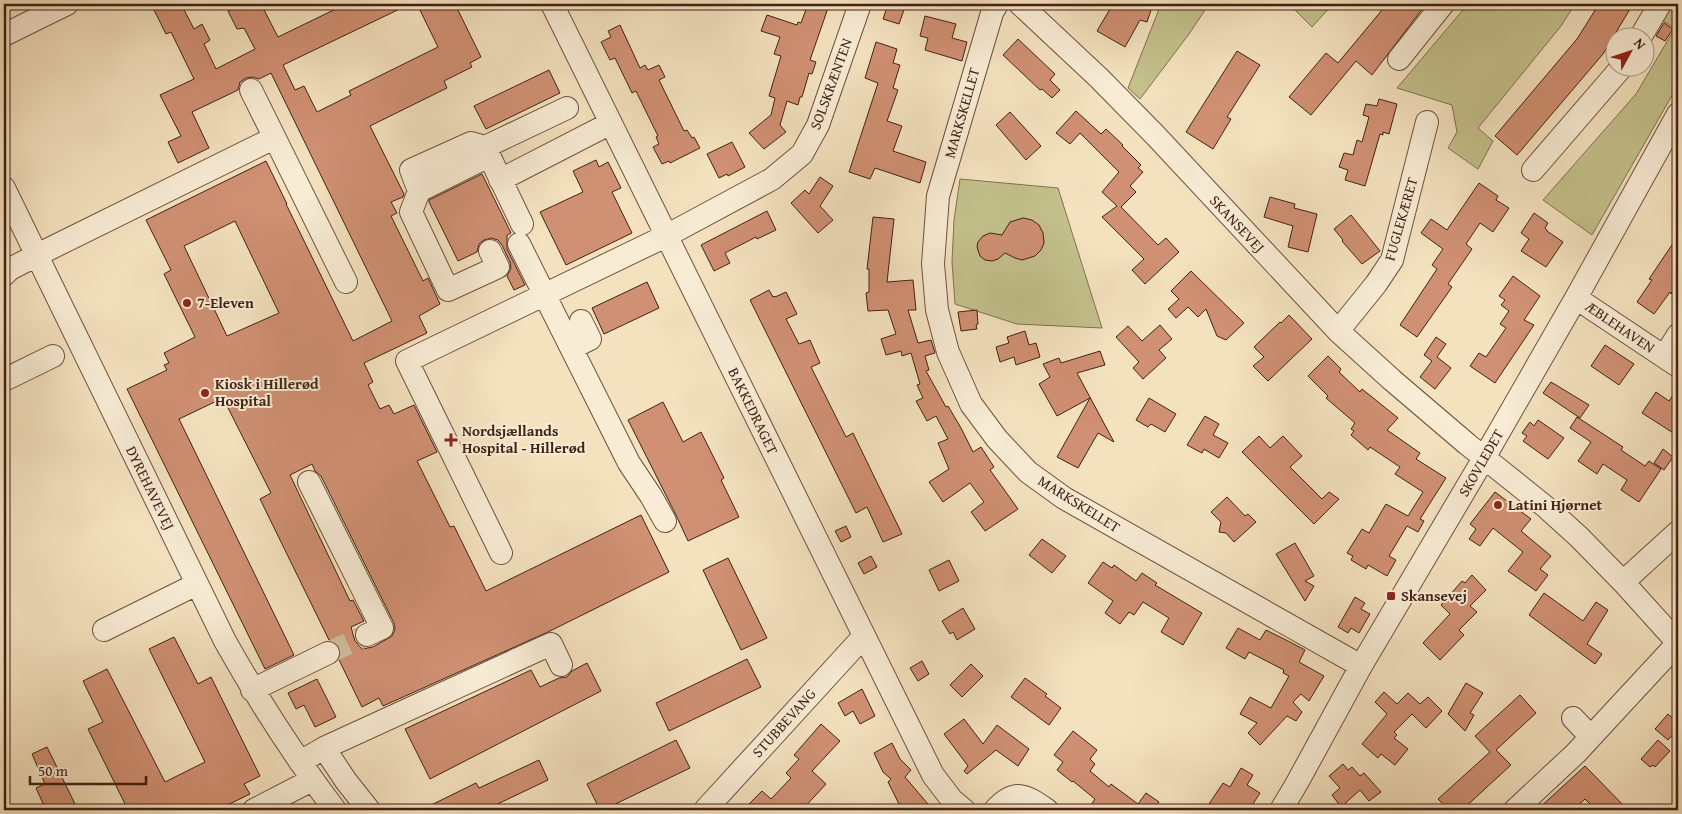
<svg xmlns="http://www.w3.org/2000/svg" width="1682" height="814" viewBox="0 0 1682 814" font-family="'Gentium Book Plus',serif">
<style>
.green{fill:#c3c18c;stroke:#827150}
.building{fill:#d09073;stroke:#422113;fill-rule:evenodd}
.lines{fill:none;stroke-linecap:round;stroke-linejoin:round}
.minor-tunnel{stroke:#d0bb9d;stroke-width:22;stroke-dasharray:22 11;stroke-linecap:butt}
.minor-casing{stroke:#6e513e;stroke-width:24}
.minor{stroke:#f8ecd5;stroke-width:22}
.poi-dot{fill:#8f2418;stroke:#f8ecd5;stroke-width:2}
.labels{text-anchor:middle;stroke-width:4;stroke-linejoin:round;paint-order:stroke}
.street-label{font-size:15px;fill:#422113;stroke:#f8ecd5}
.poi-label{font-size:15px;font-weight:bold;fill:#422113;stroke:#f8ecd5;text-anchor:start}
</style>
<rect width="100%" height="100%" fill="#f4e2bf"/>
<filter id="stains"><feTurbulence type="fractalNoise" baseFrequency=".004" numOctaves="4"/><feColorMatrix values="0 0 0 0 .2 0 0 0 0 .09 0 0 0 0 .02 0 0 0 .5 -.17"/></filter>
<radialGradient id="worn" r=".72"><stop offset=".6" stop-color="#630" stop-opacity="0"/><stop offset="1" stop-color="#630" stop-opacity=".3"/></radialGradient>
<path class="green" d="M 1161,4 L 1209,4 L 1189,34 L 1140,99 L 1128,88 Z
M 1289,4 L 1333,4 L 1312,27 Z
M 1468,4 L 1575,4 L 1561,26 L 1478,128 L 1493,141 L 1478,169 L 1448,148 L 1457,132 L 1452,105 L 1397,88 Z
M 1669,4 L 1678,4 L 1678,85 L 1592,235 L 1543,200 L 1636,94 L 1675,28 L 1660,19 Z
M 960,179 L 1058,188 L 1102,328 L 1017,324 L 955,304 L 952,262 L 954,220 Z"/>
<path class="building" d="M 151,4 L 181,4 L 194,29 L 202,24 L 210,40 L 204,44 L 216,69 L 255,49 L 244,28 L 237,29 L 228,11 L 243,4 L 261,4 L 278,37 L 346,4 L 410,4 L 283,65 L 295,90 L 304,86 L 317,112 L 351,95 L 349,91 L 438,47 L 417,4 L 455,4 L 481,57 L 470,63 L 472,67 L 444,81 L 447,88 L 370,126 L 404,194 L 403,197 L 391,202 L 397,213 L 391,216 L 423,281 L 428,278 L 440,304 L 419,316 L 427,333 L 364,363 L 373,382 L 368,385 L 380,409 L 389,405 L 394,414 L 414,405 L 437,452 L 417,461 L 450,527 L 454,526 L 486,591 L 641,515 L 669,572 L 548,632 L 383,706 L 379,698 L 362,707 L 339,660 L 341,653 L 340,647 L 335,642 L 329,640 L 260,499 L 271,493 L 223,398 L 179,419 L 294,655 L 265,669 L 127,389 L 167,370 L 164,365 L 169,363 L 164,353 L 195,337 L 164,274 L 171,270 L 146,220 L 266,161 L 287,204 L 286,204 L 353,341 L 392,321 L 271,73 L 259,79 L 252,77 L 246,78 L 240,82 L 238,90 L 192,112 L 209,148 L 178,163 L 168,142 L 181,136 L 160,95 L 194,79 L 171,32 L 166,34 ZM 235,221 L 279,313 L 227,336 L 184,246 ZM 312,464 L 315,471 L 321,476 L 394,623 L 395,629 L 392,636 L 373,647 L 362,649 L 355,641 L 351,627 L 364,621 L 353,600 L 350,601 L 290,475 Z
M 808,4 L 828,4 L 827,7 L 828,8 L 810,60 L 816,62 L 812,74 L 809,73 L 802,97 L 800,97 L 798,105 L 787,101 L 780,125 L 786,132 L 764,149 L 749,133 L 771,115 L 775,98 L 769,96 L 781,56 L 774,54 L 780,37 L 761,31 L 767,15 L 797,25 L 798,22 L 801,23 Z
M 888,4 L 906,4 L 899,24 L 883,19 Z
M 1115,4 L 1153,4 L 1147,22 L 1140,20 L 1125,47 L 1097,31 L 1110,9 L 1111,10 Z
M 1387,4 L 1426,4 L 1372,75 L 1356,61 L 1311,115 L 1289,97 L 1326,53 L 1338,63 Z
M 1599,4 L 1633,4 L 1603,54 L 1517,155 L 1495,136 L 1577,39 Z
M 925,16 L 956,24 L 952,38 L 967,42 L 962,61 L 925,50 L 928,38 L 920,36 Z
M 1664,23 L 1673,29 L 1665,41 L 1656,36 Z
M 620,25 L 640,68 L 645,65 L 648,70 L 659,65 L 665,77 L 659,80 L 684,131 L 687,130 L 692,138 L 694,137 L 700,148 L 670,163 L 669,161 L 662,164 L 653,147 L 659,144 L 656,137 L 658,136 L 636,91 L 632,93 L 615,58 L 610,60 L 601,42 L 611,37 L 608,31 Z
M 1018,39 L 1055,74 L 1050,80 L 1060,90 L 1052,98 L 1042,89 L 1040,90 L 1003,55 Z
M 876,42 L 897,49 L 893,63 L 900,65 L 893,88 L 898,90 L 887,121 L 902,126 L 893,151 L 926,162 L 920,183 L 875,168 L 870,179 L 849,172 L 878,83 L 865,78 Z
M 1237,51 L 1260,65 L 1227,117 L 1231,119 L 1213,149 L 1186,132 Z
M 549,70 L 560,93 L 486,129 L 474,106 Z
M 1379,99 L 1397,104 L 1389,134 L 1383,132 L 1383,135 L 1380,134 L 1365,186 L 1345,180 L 1348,170 L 1339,167 L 1344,153 L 1353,155 L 1357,140 L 1362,142 L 1369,117 L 1363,115 L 1366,104 L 1377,106 Z
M 1076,111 L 1101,134 L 1106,129 L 1123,145 L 1122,146 L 1141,165 L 1138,168 L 1143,172 L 1130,186 L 1136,192 L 1121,207 L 1158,245 L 1166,238 L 1179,252 L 1145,284 L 1132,270 L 1144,259 L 1102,217 L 1117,206 L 1102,192 L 1119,172 L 1080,133 L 1070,144 L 1056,133 Z
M 1010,112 L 1041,146 L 1026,160 L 996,125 Z
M 732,142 L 745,167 L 728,176 L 727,174 L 719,178 L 707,154 Z
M 596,160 L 599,167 L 608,162 L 621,188 L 612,192 L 632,233 L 566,265 L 540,212 L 583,192 L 573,171 Z
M 482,174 L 511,233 L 507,235 L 507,249 L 525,285 L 514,290 L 507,276 L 511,268 L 510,262 L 502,245 L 498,240 L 491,238 L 484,240 L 479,244 L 477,252 L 458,261 L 429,202 L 429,200 Z
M 820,177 L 833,186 L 820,206 L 833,220 L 818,233 L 791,203 L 805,190 L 809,194 Z
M 1479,183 L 1498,196 L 1496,200 L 1509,208 L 1493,232 L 1480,223 L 1466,244 L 1472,249 L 1448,284 L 1452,287 L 1417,337 L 1400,325 L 1437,269 L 1432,265 L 1443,249 L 1421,233 L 1431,219 L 1447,230 Z
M 1270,197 L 1295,204 L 1294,208 L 1317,214 L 1308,252 L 1288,247 L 1293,226 L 1264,217 Z
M 767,211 L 776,230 L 757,239 L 756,237 L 725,253 L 730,263 L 714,271 L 701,245 Z
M 1534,213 L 1548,223 L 1545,228 L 1547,230 L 1547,231 L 1563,242 L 1546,267 L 1521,251 L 1529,239 L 1521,233 Z
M 1351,215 L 1380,251 L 1362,264 L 1342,241 L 1343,240 L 1334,229 Z
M 873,217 L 894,219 L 887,282 L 913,280 L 916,310 L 908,310 L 918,343 L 931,340 L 935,353 L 925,356 L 929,370 L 926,371 L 946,407 L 948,406 L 961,428 L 973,452 L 981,447 L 994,467 L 990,470 L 1018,509 L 985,531 L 971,512 L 984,502 L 970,483 L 943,502 L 929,482 L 949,469 L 938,443 L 948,439 L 936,416 L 927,421 L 916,401 L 923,398 L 917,385 L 920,384 L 911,353 L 902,356 L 901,351 L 886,355 L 881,339 L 896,334 L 888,310 L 868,311 L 866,293 L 869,292 L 869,269 L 867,269 Z
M 1023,218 L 1032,220 L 1039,225 L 1043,233 L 1044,243 L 1041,250 L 1035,256 L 1022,260 L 1015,258 L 1005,253 L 998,259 L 992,261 L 985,260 L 980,256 L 977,247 L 978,242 L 983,236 L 990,233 L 1002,235 L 1010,222 Z
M 1678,236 L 1678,284 L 1671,294 L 1670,292 L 1654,314 L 1637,302 L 1652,280 L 1649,279 Z
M 1191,271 L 1244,323 L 1226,340 L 1217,336 L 1206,309 L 1198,317 L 1188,307 L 1176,318 L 1168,309 L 1179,299 L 1171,291 Z
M 1513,276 L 1540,296 L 1524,320 L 1534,325 L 1495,383 L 1470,366 L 1479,353 L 1486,357 L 1506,328 L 1500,324 L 1509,311 L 1501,305 L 1505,300 L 1499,296 Z
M 647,282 L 659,308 L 604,334 L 592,308 Z
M 769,290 L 773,297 L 774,296 L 775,297 L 786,292 L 797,314 L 786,319 L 799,344 L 810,340 L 820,363 L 811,367 L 846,437 L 853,433 L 902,534 L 883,542 L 867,507 L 856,513 L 750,300 Z
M 977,310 L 978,324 L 976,325 L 977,329 L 961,331 L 958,312 Z
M 1289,315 L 1312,339 L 1268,381 L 1253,366 L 1264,357 L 1254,347 L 1280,322 L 1281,323 Z
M 1160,325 L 1172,339 L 1159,350 L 1166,358 L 1143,379 L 1133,368 L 1139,362 L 1116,337 L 1128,326 L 1142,341 Z
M 1025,331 L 1029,345 L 1036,343 L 1040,357 L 1016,365 L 1014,357 L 1000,362 L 996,347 L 1009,343 L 1007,337 Z
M 1436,337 L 1446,344 L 1437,357 L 1451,368 L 1435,389 L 1420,377 L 1432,361 L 1424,355 Z
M 1605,345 L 1634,364 L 1619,385 L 1591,366 Z
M 1100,351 L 1105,365 L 1077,373 L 1114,442 L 1098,433 L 1078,468 L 1057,457 L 1090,398 L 1057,416 L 1039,384 L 1050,377 L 1043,364 L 1059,358 L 1061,363 Z
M 1328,356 L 1341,369 L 1339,372 L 1360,392 L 1362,389 L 1398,418 L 1387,430 L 1420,453 L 1416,459 L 1446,478 L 1420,519 L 1424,521 L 1418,532 L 1407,526 L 1389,556 L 1396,560 L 1387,576 L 1368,565 L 1366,569 L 1351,560 L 1353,556 L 1347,553 L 1362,529 L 1369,533 L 1386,504 L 1408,516 L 1423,492 L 1395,474 L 1400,467 L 1370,447 L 1368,450 L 1351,435 L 1354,431 L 1351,429 L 1355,423 L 1326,398 L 1328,396 L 1308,376 Z
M 1551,382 L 1589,405 L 1580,418 L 1543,393 Z
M 1678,388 L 1678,436 L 1642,413 L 1656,392 L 1669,401 Z
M 1149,398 L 1176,414 L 1165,432 L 1151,424 L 1148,427 L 1136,420 Z
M 663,402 L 683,442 L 701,432 L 724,478 L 721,480 L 739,517 L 688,541 L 676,515 L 628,420 Z
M 1205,416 L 1219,424 L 1213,435 L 1228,443 L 1219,458 L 1204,449 L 1202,453 L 1187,445 Z
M 1577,417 L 1623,447 L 1621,450 L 1645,466 L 1649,461 L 1661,469 L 1639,502 L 1621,490 L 1627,480 L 1603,464 L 1597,474 L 1578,461 L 1591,442 L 1570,428 Z
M 1538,420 L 1564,438 L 1548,459 L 1523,441 L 1527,436 L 1522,433 L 1530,422 L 1534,426 Z
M 1259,436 L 1270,448 L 1283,436 L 1302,456 L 1290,467 L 1322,499 L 1329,492 L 1339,499 L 1314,524 L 1242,452 Z
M 1663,449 L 1673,457 L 1664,470 L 1654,463 Z
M 1495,492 L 1531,519 L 1521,531 L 1551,556 L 1540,569 L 1548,575 L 1536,591 L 1508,571 L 1523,552 L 1493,528 L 1480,546 L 1469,539 L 1476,529 L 1470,524 Z
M 1227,497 L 1245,516 L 1248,514 L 1256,522 L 1234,542 L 1226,533 L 1219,532 L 1221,522 L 1211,512 Z
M 846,526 L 851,537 L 841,542 L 835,531 Z
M 1042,539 L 1066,556 L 1052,573 L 1029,555 Z
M 1295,543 L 1314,576 L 1305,581 L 1314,586 L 1305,601 L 1276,554 Z
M 871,556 L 877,567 L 864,574 L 858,563 Z
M 728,558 L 767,638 L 741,650 L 703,570 Z
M 949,560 L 959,581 L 939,591 L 929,570 Z
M 1103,562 L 1112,568 L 1114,565 L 1136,581 L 1142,573 L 1157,583 L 1155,585 L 1202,613 L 1183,645 L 1161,632 L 1169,618 L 1143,602 L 1134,615 L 1129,612 L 1120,624 L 1105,613 L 1113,601 L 1088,583 Z
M 1472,575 L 1486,590 L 1470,606 L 1477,612 L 1459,630 L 1464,635 L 1440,660 L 1423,643 L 1450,614 L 1441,605 L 1462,581 L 1465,583 Z
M 1544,593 L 1583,621 L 1596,602 L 1608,610 L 1587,644 L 1602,654 L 1595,664 L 1529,615 Z
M 1355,597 L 1365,603 L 1361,609 L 1370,614 L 1359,633 L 1351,628 L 1348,633 L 1338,627 Z
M 963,608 L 975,629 L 957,640 L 953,632 L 950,634 L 942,621 Z
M 1238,628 L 1260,640 L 1266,630 L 1290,642 L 1305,650 L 1299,662 L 1324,676 L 1309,701 L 1301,694 L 1293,702 L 1302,712 L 1296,721 L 1287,716 L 1260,745 L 1248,733 L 1257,723 L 1240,714 L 1250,697 L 1271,708 L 1289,676 L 1283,673 L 1284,670 L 1249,652 L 1245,659 L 1226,648 Z
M 174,637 L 198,684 L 211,677 L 260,776 L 244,784 L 250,794 L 217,810 L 128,810 L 88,729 L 103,722 L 83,681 L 107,669 L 165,782 L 205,762 L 149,649 Z
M 747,659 L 761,687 L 669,731 L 656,703 Z
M 922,661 L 929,674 L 918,681 L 910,668 Z
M 587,663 L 601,691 L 430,779 L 405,729 L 531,670 L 540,687 L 559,678 L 567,677 L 572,671 Z
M 971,664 L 983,676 L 962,697 L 950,685 Z
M 1025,678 L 1047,694 L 1045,696 L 1061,708 L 1049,725 L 1011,697 Z
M 317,679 L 336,717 L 315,727 L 304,705 L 296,709 L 288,693 Z
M 1466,683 L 1483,693 L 1470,713 L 1474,715 L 1465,731 L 1448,714 Z
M 862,689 L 875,716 L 860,724 L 853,711 L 845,716 L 838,703 Z
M 1384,692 L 1397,704 L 1408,693 L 1420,704 L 1428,697 L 1442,711 L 1426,728 L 1412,714 L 1394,732 L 1397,735 L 1394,738 L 1408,749 L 1395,765 L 1381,754 L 1378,758 L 1362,744 L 1387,714 L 1375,702 Z
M 1520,695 L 1536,713 L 1496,750 L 1511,765 L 1462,810 L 1449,810 L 1438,799 L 1490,752 L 1475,736 Z
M 1668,714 L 1678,723 L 1678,729 L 1668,740 L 1655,729 Z
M 964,719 L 983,744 L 997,725 L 1029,749 L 1018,766 L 996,750 L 967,774 L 964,771 L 968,766 L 944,734 Z
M 821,724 L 840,741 L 812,771 L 826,784 L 802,810 L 743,810 L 762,791 L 771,799 L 791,778 L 786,773 L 799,759 L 794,755 Z
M 1073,731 L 1097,750 L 1090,759 L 1095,764 L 1090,771 L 1109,787 L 1111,784 L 1138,804 L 1146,793 L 1159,802 L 1153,810 L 1098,810 L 1091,805 L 1095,799 L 1073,781 L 1072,782 L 1057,770 L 1063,762 L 1054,755 Z
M 676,740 L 690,768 L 603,810 L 600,810 L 587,784 Z
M 1658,740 L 1670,751 L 1655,767 L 1653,765 L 1650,767 L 1641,759 Z
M 892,743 L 900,759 L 911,770 L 905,777 L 933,810 L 902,810 L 888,782 L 891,779 L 883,772 L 874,753 Z
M 47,747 L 78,810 L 46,810 L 36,788 L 45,784 L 32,754 Z
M 539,760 L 548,780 L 485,810 L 421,810 L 476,783 L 479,788 Z
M 1343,764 L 1348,770 L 1352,767 L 1360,776 L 1364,773 L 1381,792 L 1369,801 L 1360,790 L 1341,807 L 1332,795 L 1340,788 L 1329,776 Z
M 1585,766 L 1628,810 L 1596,810 L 1585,799 L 1573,810 L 1537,810 Z
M 1241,768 L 1253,775 L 1247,785 L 1260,793 L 1249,810 L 1205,810 L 1223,783 L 1230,787 Z"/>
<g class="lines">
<path class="minor-tunnel" d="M 328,653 L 367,635"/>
<g class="minor-casing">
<path id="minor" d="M 552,4 L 933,775 L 952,800 L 964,810
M 997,4 L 992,13 L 938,196 L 933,264 L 937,310 L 948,352 L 971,404 L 997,439 L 1028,472 L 1064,498 L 1361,666
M 1020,4 L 1099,78 L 1156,136 L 1338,331 L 1392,380 L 1467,444 L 1547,508 L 1579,537 L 1623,582 L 1678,643 L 1576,753 L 1515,810
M 4,35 L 67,4
M 1640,38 L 1660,4
M 1399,59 L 1443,4
M 251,90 L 346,282
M 489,156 L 419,191 L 411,212 L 448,290 L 498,267 L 490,251
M 1533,170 L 1621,68
M 500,180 L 611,123
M 4,188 L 225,641 C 258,700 295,757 335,810
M 419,191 L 411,170 L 471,143 L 485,147
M 522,224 L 485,147 L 567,108
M 519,244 L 629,463 L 651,496 L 665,521
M 4,275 L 10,269 L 37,255 L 274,138
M 1576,298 L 1678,366
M 1338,331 L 1376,284 L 1392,260 L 1427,122
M 572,348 L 590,339 L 581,321
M 1664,357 L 1678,335
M 4,380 L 53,356
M 309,482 L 382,628 L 367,635
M 501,553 L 407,361 L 666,236 L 772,179 L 802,154 L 818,125 L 860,4
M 1623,582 L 1678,532
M 104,630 L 197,584
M 252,690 L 328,653
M 1573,718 L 1591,737
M 324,748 L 346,781 L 369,810
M 300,762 L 324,748 L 551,644 L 561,665
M 254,810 L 312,780
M 705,810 L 864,636
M 995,810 C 1015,788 1025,795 1047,810
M 1281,810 L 1297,783 L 1361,666 L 1484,458 L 1576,298 L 1678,114"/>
</g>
<use href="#minor" class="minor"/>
</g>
<g class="poi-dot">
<circle cx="187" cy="303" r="5"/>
<circle cx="205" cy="393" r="5"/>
<path d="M448.5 432.5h5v5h5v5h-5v5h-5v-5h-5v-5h5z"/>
<circle cx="1498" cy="505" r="5"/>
<rect x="1386" y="591" width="10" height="10" rx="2.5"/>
</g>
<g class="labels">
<g class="street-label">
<text transform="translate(831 84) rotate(-70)" y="5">SOLSKRÆNTEN</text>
<text transform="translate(962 113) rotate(-74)" y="5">MARKSKELLET</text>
<text transform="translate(1401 219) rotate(-74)" y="5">FUGLEKÆRET</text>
<text transform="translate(1237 224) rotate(47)" y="5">SKANSEVEJ</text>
<text transform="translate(1620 327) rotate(34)" y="5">ÆBLEHAVEN</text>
<text transform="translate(753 411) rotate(64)" y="5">BAKKEDRAGET</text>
<text transform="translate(1481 463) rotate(-60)" y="5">SKOVLEDET</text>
<text transform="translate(150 488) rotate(64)" y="5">DYREHAVEVEJ</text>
<text transform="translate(1079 504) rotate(32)" y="5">MARKSKELLET</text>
<text transform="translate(784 723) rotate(-48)" y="5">STUBBEVANG</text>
</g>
<g class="poi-label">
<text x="197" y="308">7-Eleven</text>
<text x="215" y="389">Kiosk i Hillerød<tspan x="215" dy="17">Hospital</tspan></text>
<text x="462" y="436">Nordsjællands<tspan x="462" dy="17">Hospital - Hillerød</tspan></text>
<text x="1508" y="510">Latini Hjørnet</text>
<text x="1401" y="601">Skansevej</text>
</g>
</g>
<rect width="1682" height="814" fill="none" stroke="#f4e2bf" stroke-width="20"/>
<rect x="5" y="5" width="1672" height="804" fill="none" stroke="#422113" stroke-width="2.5"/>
<rect x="10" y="10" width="1662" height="794" fill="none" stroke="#422113"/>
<g transform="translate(1630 52) rotate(50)"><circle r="24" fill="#f8ecd5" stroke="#af9b87"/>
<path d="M0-4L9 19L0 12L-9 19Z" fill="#8f2418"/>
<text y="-8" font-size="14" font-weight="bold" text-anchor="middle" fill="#422113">N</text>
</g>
<path d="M30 776v8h116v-8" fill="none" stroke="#422113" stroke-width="2.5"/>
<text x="38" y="776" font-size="15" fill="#422113" stroke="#f8ecd5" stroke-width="4" paint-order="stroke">50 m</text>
<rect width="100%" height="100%" filter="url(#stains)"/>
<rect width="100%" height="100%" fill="url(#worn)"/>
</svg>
